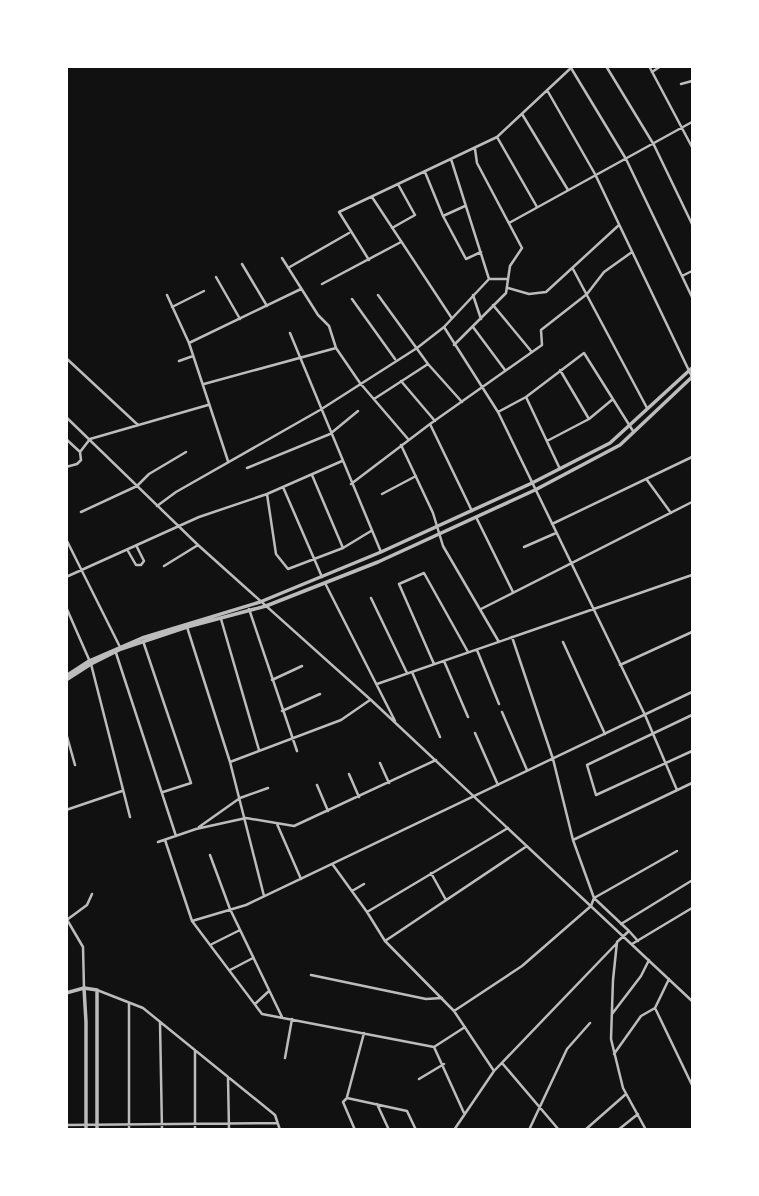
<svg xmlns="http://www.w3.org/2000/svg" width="759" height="1196" viewBox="0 0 759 1196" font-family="'Fira Sans Condensed',sans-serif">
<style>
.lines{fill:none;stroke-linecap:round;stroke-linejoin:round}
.minor{stroke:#bcbcbc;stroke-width:2.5}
.tertiary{stroke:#bcbcbc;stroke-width:3.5}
</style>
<rect width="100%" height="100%" fill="#111"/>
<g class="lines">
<path class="minor" d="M 606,66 L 654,145 L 692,224
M 649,66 L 692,147
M 571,68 L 626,159 L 692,297
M 652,72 L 661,66
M 681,84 L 692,81
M 547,90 L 595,174 L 692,377
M 522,114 L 568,190
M 497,137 L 537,207
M 451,159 L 489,279
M 425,172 L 443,216 L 466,259 L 481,252
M 372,197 L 451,317
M 443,216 L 465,206
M 509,223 L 692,122
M 392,228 L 415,215 L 399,186
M 282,258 L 318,315 L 329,326 L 336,348 L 360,383 L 408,439
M 369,260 L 339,212 L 497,137 L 573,66
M 242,264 L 267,306
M 288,268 L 349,233
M 573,269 L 647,408
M 682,276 L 692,271
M 216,277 L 240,319
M 490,279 L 507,279
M 322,284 L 401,242
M 508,288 L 529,294 L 546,292 L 619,225
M 167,295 L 189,343 L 228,461
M 378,295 L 428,364 L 462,402
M 473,295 L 481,319
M 352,299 L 395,359
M 493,305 L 531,351
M 172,307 L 204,291
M 444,327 L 498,412 L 645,715 L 677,790
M 473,327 L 505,370
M 290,333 L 381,552
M 189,343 L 301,289
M 454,345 L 506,293 L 510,266 L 522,248 L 477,163 L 475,149
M 66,358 L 138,425
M 179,361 L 193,356
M 560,370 L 589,419
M 401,381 L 435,421
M 204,384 L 336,348
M 526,397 L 560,469
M 374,399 L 428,364
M 498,412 L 526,397 L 584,353 L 633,431
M 66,417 L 198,545 L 371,700 L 692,1001
M 430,424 L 472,511
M 66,439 L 79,451
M 90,439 L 208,405
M 547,441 L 589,419 L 613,399
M 401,445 L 433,513 L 443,546 L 499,642
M 66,467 L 77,464 L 81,460 L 80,452 L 90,439
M 247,468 L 330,434 L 358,411
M 312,475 L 343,548
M 647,480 L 671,513
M 351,484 L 430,424 L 542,345 L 541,330 L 587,294 L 604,272 L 632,252
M 283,487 L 322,577
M 267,494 L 276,554 L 288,569 L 343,548 L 371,531
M 382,494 L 416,476
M 157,506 L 176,492 L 320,410 L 417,348 L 444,327 L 489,279
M 81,512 L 137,486 L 149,474 L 186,452
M 476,517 L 513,592
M 552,524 L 692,457
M 66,539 L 120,647
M 524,547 L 556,533
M 128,551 L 136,565 L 141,565 L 144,561 L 137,547
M 164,566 L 198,545
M 66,577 L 199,517 L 267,494 L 342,461
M 325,583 L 395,721
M 371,598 L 407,673
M 66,607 L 91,664 L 130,817
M 249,609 L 297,751
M 481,609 L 692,502
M 221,619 L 259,750
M 187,627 L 230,762 L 264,896
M 512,637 L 553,759 L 573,840 L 594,898 L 629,931 L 617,942 L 613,980 L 611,1039 L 623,1088 L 646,1130
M 143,641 L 191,783 L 163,792
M 563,642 L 605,734
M 477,650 L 499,704
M 116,653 L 176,836
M 444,661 L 468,717
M 434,664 L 399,584 L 424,573 L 468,652
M 620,665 L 692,632
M 412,672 L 440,737
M 272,680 L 302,666
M 377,684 L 692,575
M 282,711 L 320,694
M 502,712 L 527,770
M 692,715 L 587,765 L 596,795 L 692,751
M 66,733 L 75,765
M 475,733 L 498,785
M 230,762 L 341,720 L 370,700
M 380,763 L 389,783
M 349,774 L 359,797
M 317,785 L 328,811
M 66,810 L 122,791
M 277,824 L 301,879
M 199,827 L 240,798 L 268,788
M 165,840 L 192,921 L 262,1014 L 434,1047 L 465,1027
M 573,840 L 692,783
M 158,842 L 196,829 L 246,818 L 294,826 L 436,760
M 210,855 L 230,909 L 282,1017
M 333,865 L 367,912 L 385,941 L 454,1011 L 494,1071
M 431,873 L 446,900
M 352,891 L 364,884
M 367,912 L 508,828
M 66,918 L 83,947 L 84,988
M 68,919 L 87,905 L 92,894
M 192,921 L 246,905 L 692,692
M 621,924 L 691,881
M 629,931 L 638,941
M 385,941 L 527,846
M 212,944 L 240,930
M 632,944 L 692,908
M 230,970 L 253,958
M 311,975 L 426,999 L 442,998
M 97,990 L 143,1008 L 275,1115 L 280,1130
M 129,1003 L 129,1130
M 255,1004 L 269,991
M 655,1008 L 692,1085
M 454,1011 L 522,966 L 591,906 L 594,898 L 677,851
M 612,1014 L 641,976 L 649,960
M 160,1022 L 162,1130
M 434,1047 L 464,1113
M 195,1050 L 195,1130
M 614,1054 L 641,1016 L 655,1008 L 669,979
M 285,1058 L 292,1019
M 502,1063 L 559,1130
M 228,1077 L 229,1130
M 419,1079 L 444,1064
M 347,1097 L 364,1033
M 377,1104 L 389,1130
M 66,1125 L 277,1123
M 355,1130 L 343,1102 L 347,1098 L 407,1111 L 416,1130
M 454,1130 L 494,1071 L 617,943
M 529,1130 L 567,1049 L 590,1023
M 585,1130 L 626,1094
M 618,1130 L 638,1114"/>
<path class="tertiary" d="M 66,676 L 89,661 L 142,638 L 260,602 L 381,552 L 532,483 L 610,443 L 692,368
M 66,680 L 91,664 L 121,649 L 187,627 L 266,606 L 378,562 L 535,490 L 620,445 L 692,377
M 84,988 L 86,1022 L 86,1130
M 66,993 L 84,988 L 97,990 L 97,1130"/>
</g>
<rect width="759" height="1196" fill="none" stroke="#ffffff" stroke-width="136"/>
</svg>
